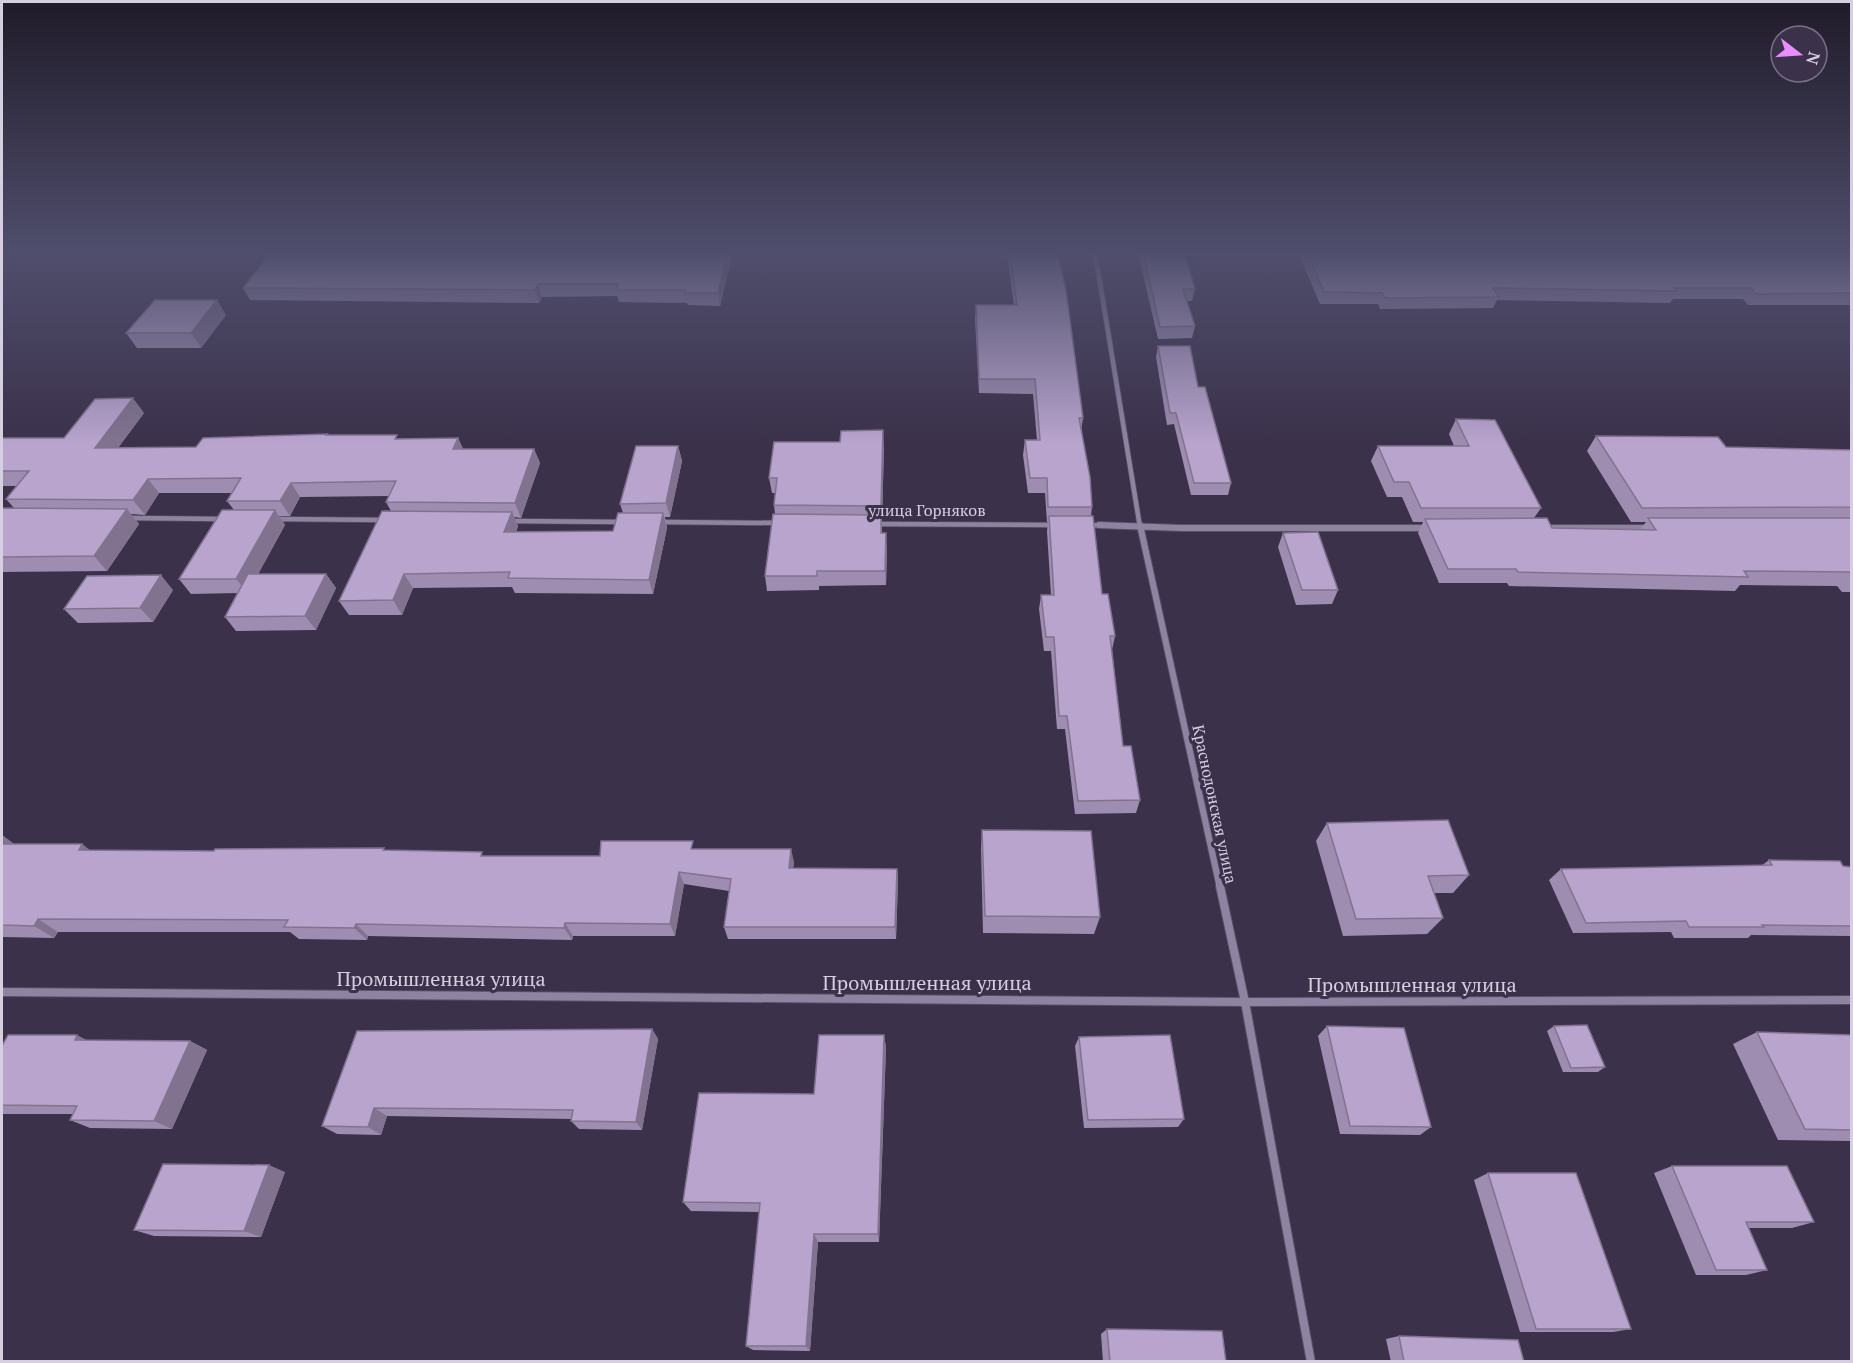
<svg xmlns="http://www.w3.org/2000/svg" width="1853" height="1363" viewBox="0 0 1853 1363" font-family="'PT Serif',serif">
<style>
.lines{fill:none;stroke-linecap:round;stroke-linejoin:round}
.street-far2-casing{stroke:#584f65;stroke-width:6}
.street-far1-casing{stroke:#584f65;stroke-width:8}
.street-casing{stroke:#584f65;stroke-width:10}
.secondary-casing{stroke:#584f65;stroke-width:2}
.street-far2{stroke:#8e84a2;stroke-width:4.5}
.street-far1{stroke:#8e84a2;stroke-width:6}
.street{stroke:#8e84a2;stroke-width:8}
.secondary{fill:#8e84a2;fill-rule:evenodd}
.wall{fill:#9e8db0}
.shaded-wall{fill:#817390}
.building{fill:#b8a4cd;stroke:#817390;stroke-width:1.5}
.labels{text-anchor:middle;stroke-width:6;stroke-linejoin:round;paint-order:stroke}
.street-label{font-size:16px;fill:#d5cfe0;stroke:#3b314b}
.near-street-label{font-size:20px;fill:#d5cfe0;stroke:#3b314b}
</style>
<rect width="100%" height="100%" fill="#3b314b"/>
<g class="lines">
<g class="street-far2-casing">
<path id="street-far2" d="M 1095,252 L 1140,527
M 128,518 L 223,519
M 275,519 L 385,520
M 509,521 L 622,522
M 659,522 L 778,523
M 875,524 L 1054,525
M 1088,525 L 1145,527"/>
</g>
<g class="street-far1-casing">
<path id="street-far1" d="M 1099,525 L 1181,528 L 1426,528
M 1140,525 L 1220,888
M 1544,528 L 1648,528"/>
</g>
<g class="street-casing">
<path id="street" d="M 1220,886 L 1245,1002 L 1311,1362
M 2,992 L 1245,1002 L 1852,1000"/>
</g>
<g class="secondary-casing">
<path id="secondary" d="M 980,252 L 1025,252 L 1021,254 L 984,254 Z
M 1038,252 L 1321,252 L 1322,253 L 1318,255 L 1042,254 Z"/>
</g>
<use href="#street-far2" class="street-far2"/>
<use href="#street-far1" class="street-far1"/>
<use href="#street" class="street"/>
<use href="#secondary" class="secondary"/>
</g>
<path class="wall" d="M 271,252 L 733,252 L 720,306 L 688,305 L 687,303 L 619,302 L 617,296 L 542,297 L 539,303 L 250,300 L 243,288 Z
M 1007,252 L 1057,252 L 1083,418 L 1081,431 L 1092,507 L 1091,516 L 1102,594 L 1115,636 L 1112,650 L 1123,746 L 1140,800 L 1136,813 L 1075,814 L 1065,729 L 1057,729 L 1051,651 L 1044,651 L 1039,609 L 1041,595 L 1051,595 L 1047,531 L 1048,522 L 1047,522 L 1045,493 L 1028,493 L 1023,455 L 1025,440 L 1037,440 L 1033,394 L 979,393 L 975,319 L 976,305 L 1014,305 L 1007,256 Z
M 1140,252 L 1184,252 L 1195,289 L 1192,301 L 1187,301 L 1195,326 L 1192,338 L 1158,339 L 1139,257 Z
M 1302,252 L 1851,252 L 1851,305 L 1748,305 L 1743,299 L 1673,299 L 1670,303 L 1497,300 L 1493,308 L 1380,309 L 1378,304 L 1320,304 L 1300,257 Z
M 226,315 L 201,348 L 137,348 L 126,333 Z
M 1158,346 L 1198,387 L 1231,483 L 1228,495 L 1191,495 L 1174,424 L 1167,425 L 1156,357 Z
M 144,413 L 118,448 L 196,447 L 327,434 L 328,435 L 398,439 L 458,438 L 463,449 L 534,449 L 540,463 L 521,518 L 514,517 L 518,526 L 516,532 L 613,531 L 623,513 L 620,504 L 678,446 L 682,461 L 670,517 L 665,517 L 667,528 L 653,594 L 515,593 L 512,587 L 413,588 L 402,615 L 349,615 L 339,601 L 391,511 L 386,502 L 389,496 L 300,497 L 290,516 L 279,516 L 285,525 L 258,574 L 326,574 L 336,588 L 316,630 L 236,631 L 225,617 L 237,593 L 191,594 L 179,579 L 234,510 L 227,501 L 232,493 L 159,493 L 145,515 L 131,514 L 139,524 L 107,571 L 2,572 L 2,508 L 14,508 L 6,499 L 17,486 L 2,486 L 2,438 L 64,438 Z
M 1456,419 L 1541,508 L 1534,518 L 1552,528 L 1640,530 L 1646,522 L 1631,522 L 1587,451 L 1596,436 L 1726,447 L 1851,450 L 1851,592 L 1842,592 L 1837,586 L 1740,585 L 1735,591 L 1509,586 L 1507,583 L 1439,583 L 1418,533 L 1423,522 L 1413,522 L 1402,497 L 1387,497 L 1371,461 L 1378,446 L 1454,446 L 1449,434 Z
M 884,445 L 882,520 L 882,533 L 887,548 L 886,585 L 819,586 L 819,590 L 767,591 L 765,576 L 775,514 L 774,505 L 775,493 L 772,493 L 769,478 Z
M 1283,533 L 1338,590 L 1332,604 L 1296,605 L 1278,547 Z
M 173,590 L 153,622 L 78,623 L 64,609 Z
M 1327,823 L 1469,875 L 1453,893 L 1434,893 L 1443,918 L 1427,934 L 1343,936 L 1316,841 Z
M 982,830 L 1100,917 L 1094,934 L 983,933 L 981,848 Z
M 2,835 L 14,844 L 82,844 L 89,850 L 214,851 L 386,850 L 485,856 L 600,856 L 695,849 L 794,862 L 793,868 L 897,869 L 898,881 L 896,939 L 728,939 L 724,927 L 729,891 L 684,884 L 675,936 L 573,936 L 572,940 L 368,936 L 367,940 L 299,939 L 290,932 L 58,932 L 54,938 L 2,937 Z
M 1769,860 L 1851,867 L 1851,936 L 1751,935 L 1748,938 L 1674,938 L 1671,932 L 1573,933 L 1549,880 L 1561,869 L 1761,866 Z
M 1327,1026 L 1431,1127 L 1420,1135 L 1340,1134 L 1318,1036 Z
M 1554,1026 L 1605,1067 L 1598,1072 L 1563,1072 L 1547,1031 Z
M 652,1029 L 658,1039 L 642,1130 L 579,1129 L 571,1121 L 572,1119 L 387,1116 L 381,1135 L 337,1134 L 322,1126 L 357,1031 Z
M 1757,1032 L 1851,1035 L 1851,1141 L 1778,1140 L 1733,1044 Z
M 884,1035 L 886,1048 L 879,1242 L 818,1242 L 810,1351 L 753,1350 L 746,1346 L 760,1212 L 691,1211 L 683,1202 Z
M 1079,1037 L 1184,1119 L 1178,1127 L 1084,1128 L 1075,1046 Z
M 87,1040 L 190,1041 L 207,1050 L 172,1129 L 90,1128 L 70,1120 L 73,1114 L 2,1114 L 2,1046 Z
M 1672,1166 L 1814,1222 L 1792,1228 L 1748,1228 L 1767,1270 L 1746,1275 L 1696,1275 L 1654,1173 Z
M 285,1172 L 261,1237 L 154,1236 L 134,1230 Z
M 1488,1173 L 1631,1329 L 1613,1332 L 1520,1332 L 1474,1180 Z
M 1107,1329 L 1226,1362 L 1103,1362 L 1101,1334 Z
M 1399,1336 L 1524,1362 L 1391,1362 L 1386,1339 Z"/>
<path class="shaded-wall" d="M 728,252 L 733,252 L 720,306 L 718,293 Z
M 538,284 L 542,297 L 539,303 L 535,290 Z
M 217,300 L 226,315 L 201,348 L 191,333 Z
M 133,398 L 144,413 L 107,462 L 95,448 Z
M 883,430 L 884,445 L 882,520 L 881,506 Z
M 458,438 L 465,453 L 453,449 Z
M 678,446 L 682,461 L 670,517 L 666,503 Z
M 534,449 L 540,463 L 521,518 L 515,503 Z
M 148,479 L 159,493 L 145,515 L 133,500 Z
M 291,483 L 300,497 L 290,516 L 280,501 Z
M 127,509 L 139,524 L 107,571 L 94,556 Z
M 275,510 L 285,525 L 248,593 L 236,579 Z
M 512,512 L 518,526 L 511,547 L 504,532 Z
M 663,513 L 667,528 L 653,594 L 649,580 Z
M 886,533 L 887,548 L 886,585 L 885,571 Z
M 326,574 L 336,588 L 316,630 L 305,616 Z
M 404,574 L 413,588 L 402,615 L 393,600 Z
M 161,575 L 173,590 L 153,622 L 140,608 Z
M 2,835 L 14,844 L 2,854 Z
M 82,844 L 100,858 L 79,850 Z
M 791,849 L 794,862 L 792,881 L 789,868 Z
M 897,869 L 898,881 L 896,939 L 895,927 Z
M 679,872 L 684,884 L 675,936 L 670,924 Z
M 38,919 L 58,932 L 54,938 L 34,926 Z
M 565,923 L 573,936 L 572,940 L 564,928 Z
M 356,924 L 368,936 L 367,940 L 354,928 Z
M 652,1029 L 658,1039 L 642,1130 L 636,1122 Z
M 77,1035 L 96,1045 L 75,1040 Z
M 884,1035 L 886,1048 L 879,1242 L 878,1234 Z
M 190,1041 L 207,1050 L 172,1129 L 154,1121 Z
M 374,1108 L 387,1116 L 381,1135 L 368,1127 Z
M 269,1165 L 285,1172 L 261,1237 L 244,1231 Z
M 814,1234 L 818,1242 L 810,1351 L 806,1346 Z"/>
<path class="building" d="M 271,252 L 728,252 L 718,293 L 685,293 L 686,290 L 616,290 L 618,284 L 538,284 L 535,290 L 243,288 Z
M 1010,252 L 1057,252 L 1066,290 L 1083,418 L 1079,418 L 1090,477 L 1092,507 L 1048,507 L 1047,478 L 1030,478 L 1025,440 L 1040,440 L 1035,379 L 979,379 L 976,305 L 1017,305 Z
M 1143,252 L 1184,252 L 1195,289 L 1183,289 L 1195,326 L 1160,327 Z
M 1307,252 L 1851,252 L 1851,293 L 1756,294 L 1751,288 L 1674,288 L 1677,291 L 1493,288 L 1499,297 L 1385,298 L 1382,293 L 1324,292 Z
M 155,300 L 217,300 L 191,333 L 126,333 Z
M 1158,346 L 1190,346 L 1198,387 L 1205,387 L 1231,483 L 1194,483 L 1176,413 L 1170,413 Z
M 133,398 L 95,448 L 196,447 L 203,438 L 327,434 L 326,435 L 397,435 L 395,439 L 458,438 L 453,449 L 534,449 L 515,503 L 386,502 L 396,481 L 291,483 L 280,501 L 227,501 L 241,478 L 148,479 L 133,500 L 6,499 L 29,471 L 2,471 L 2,438 L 64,438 L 95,399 Z
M 1456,419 L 1495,420 L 1541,508 L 1421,508 L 1409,482 L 1394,482 L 1378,446 L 1469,446 Z
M 883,430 L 881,506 L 774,505 L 777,478 L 769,478 L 774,442 L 840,442 L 841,431 Z
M 1596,436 L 1718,437 L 1726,447 L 1851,450 L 1851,507 L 1642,508 Z
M 636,446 L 678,446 L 666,503 L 620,504 Z
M 2,508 L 127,509 L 94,556 L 2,557 Z
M 222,510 L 275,510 L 236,579 L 179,579 Z
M 382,511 L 512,512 L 504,532 L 613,531 L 618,513 L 663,513 L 649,580 L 508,578 L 510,572 L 404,574 L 393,600 L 339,601 Z
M 773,514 L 881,515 L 881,533 L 886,533 L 885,571 L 817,571 L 817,576 L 765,576 Z
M 1049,516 L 1093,516 L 1102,594 L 1108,594 L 1115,636 L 1110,636 L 1123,746 L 1131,746 L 1140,800 L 1078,801 L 1067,716 L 1059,716 L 1054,637 L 1046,637 L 1041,595 L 1054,595 Z
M 1547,518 L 1552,528 L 1656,530 L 1648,518 L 1851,518 L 1851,572 L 1744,571 L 1748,577 L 1518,572 L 1516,569 L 1448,569 L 1425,519 Z
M 1318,532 L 1338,590 L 1302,590 L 1283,533 Z
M 248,574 L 326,574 L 305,616 L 225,617 Z
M 161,575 L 140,608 L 64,609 L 87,576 Z
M 1448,820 L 1469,875 L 1428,876 L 1443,918 L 1356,919 L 1327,823 Z
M 982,830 L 1091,831 L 1100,917 L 985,916 Z
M 601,841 L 693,841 L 691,849 L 791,849 L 789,868 L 897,869 L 895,927 L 724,927 L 731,879 L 679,872 L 670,924 L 565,923 L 564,928 L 356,924 L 354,928 L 284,927 L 288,920 L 38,919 L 34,926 L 2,925 L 2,844 L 82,844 L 79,850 L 214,851 L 215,849 L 384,848 L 383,850 L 482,852 L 481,856 L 600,856 Z
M 1769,860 L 1840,861 L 1843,866 L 1851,867 L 1851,926 L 1762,925 L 1764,927 L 1689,927 L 1686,921 L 1586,923 L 1561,869 L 1772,865 Z
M 1587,1025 L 1605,1067 L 1571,1068 L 1554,1026 Z
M 1327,1026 L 1404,1028 L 1431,1127 L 1350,1126 Z
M 652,1029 L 636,1122 L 571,1121 L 573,1110 L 374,1108 L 368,1127 L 322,1126 L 357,1031 Z
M 1757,1032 L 1851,1035 L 1851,1130 L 1805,1129 Z
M 8,1035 L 77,1035 L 75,1040 L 190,1041 L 154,1121 L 70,1120 L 77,1106 L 2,1105 L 2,1046 Z
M 819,1035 L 884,1035 L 878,1234 L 814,1234 L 806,1346 L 746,1346 L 760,1203 L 683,1202 L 699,1093 L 814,1094 Z
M 1170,1035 L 1184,1119 L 1088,1120 L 1079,1037 Z
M 163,1164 L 269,1165 L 244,1231 L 134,1230 Z
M 1672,1166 L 1787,1166 L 1814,1222 L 1746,1222 L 1767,1270 L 1716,1270 Z
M 1488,1173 L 1576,1173 L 1631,1329 L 1536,1329 Z
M 1107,1329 L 1222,1331 L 1226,1362 L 1110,1362 Z
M 1399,1336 L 1518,1340 L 1524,1362 L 1404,1362 Z"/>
<linearGradient id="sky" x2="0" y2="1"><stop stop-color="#201b29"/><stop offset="0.57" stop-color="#4f4e6c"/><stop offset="1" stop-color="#4f4e6c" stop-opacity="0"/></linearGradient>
<rect width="1853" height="443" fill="url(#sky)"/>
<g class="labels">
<g class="street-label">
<text x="927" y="516">улица Горняков</text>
<text transform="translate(1215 804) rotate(78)" y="6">Краснодонская улица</text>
</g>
<g class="near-street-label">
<text x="441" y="986">Промышленная улица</text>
<text x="927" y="990">Промышленная улица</text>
<text x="1412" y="992">Промышленная улица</text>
</g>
</g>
<rect width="1853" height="1363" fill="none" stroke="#d5cfe0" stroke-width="6"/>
<g transform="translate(1799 54) rotate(107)"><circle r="28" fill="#3b314b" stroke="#797087" stroke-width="1.5"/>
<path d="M0-4.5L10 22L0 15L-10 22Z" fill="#e88eff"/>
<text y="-9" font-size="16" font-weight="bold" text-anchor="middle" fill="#d5cfe0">N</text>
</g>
</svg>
